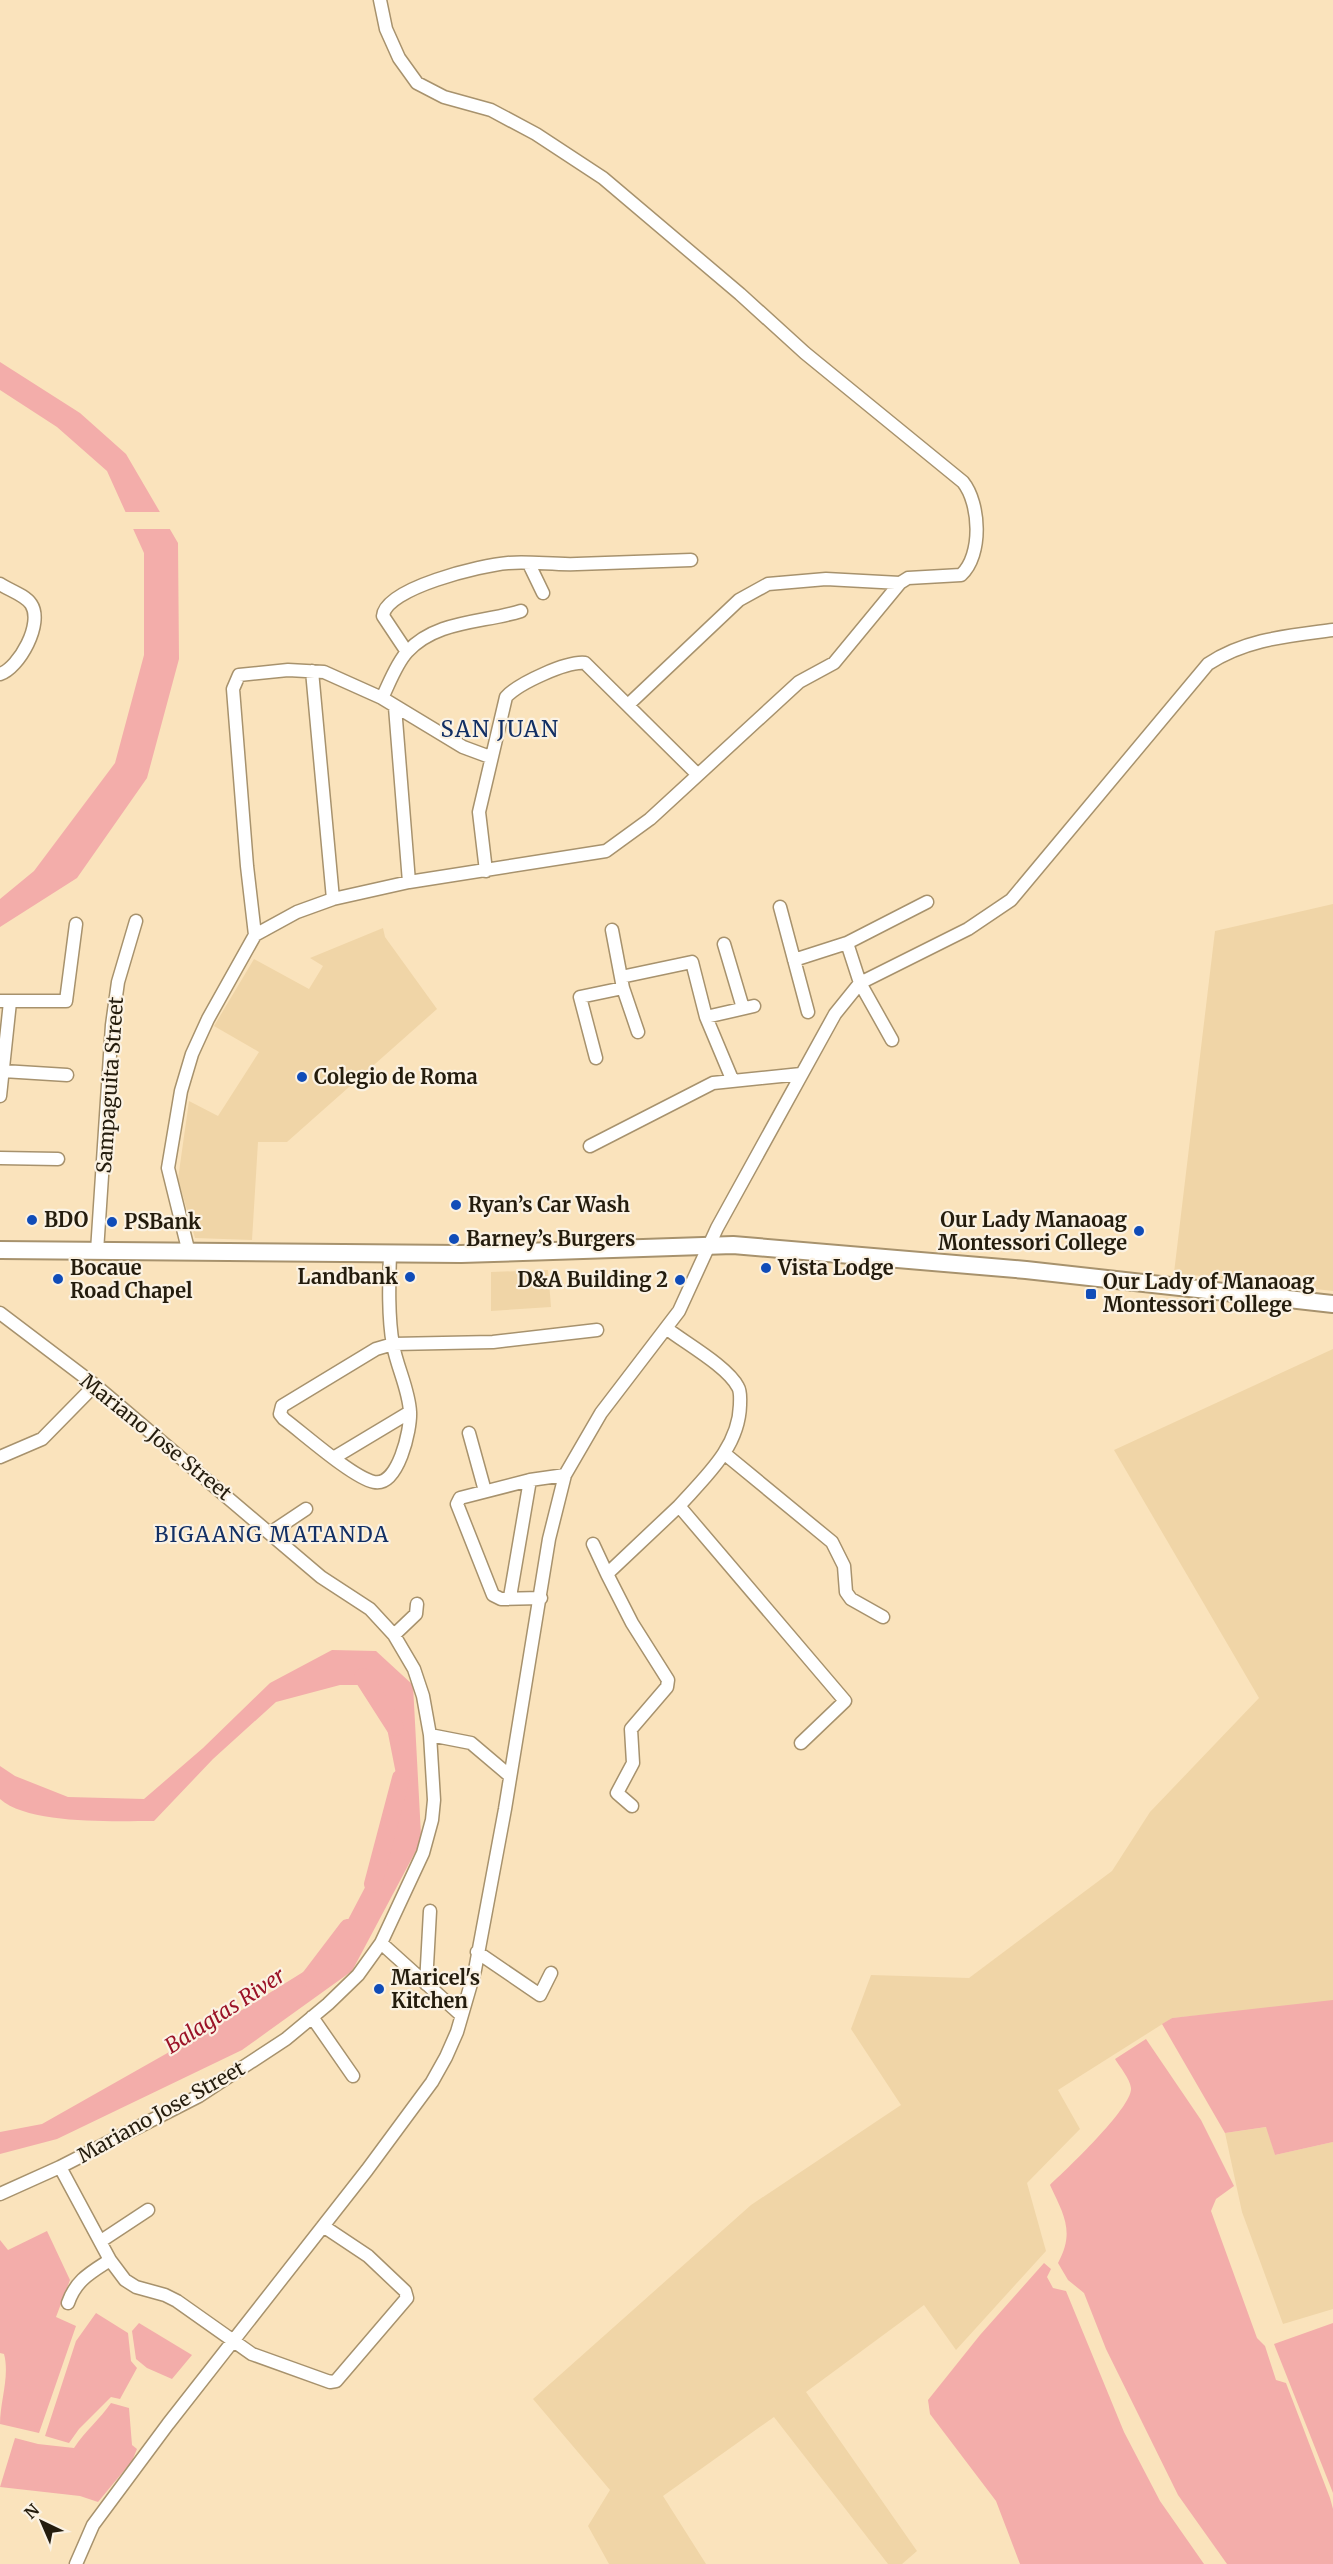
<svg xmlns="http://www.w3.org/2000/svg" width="1333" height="2564" viewBox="0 0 1333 2564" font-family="Merriweather,serif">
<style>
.built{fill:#f0d5a7}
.water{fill:#f3adaa}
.pier{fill:#fae3bc}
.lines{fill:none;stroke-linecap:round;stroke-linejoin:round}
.river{stroke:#f3adaa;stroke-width:18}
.minor-casing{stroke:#a7926d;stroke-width:15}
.highway-casing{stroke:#a7926d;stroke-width:20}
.minor{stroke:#fff;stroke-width:12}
.highway{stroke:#fff;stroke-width:16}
.poi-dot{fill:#104cb8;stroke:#fbf2e3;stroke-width:2}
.labels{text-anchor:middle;stroke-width:4.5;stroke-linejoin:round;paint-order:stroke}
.poi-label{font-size:20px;font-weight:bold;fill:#241c0d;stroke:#fbf2e3;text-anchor:start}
.street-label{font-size:20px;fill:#241c0d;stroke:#fbf2e3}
.neighbourhood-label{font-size:21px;letter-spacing:1.5px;fill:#122f64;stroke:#fbf2e3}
.water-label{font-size:21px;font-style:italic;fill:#9b1227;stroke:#fbf2e3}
.quarter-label{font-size:22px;letter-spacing:1.5px;fill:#122f64;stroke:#fbf2e3}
</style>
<rect width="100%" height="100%" fill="#fae3bc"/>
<path class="built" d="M 1333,904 L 1333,1291 L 1174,1273 L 1215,931 Z
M 383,928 L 385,937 L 437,1009 L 287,1142 L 258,1142 L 252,1240 L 195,1238 L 178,1179 L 189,1101 L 218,1116 L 259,1052 L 214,1026 L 254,959 L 309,989 L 323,966 L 310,958 Z
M 548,1270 L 551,1307 L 491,1311 L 491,1272 Z
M 1333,1349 L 1333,2002 L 1172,2018 L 1058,2090 L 1080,2129 L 1027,2183 L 1046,2251 L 956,2350 L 924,2305 L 806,2392 L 917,2551 L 902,2564 L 888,2564 L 774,2417 L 663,2496 L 706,2564 L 609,2564 L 588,2526 L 610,2490 L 533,2399 L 751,2205 L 901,2105 L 851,2029 L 871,1975 L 969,1978 L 1112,1871 L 1150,1812 L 1259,1698 L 1114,1450 Z
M 1267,2127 L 1275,2155 L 1333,2142 L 1333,2309 L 1283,2324 L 1242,2212 L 1225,2133 Z"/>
<path class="water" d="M 0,362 L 80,413 L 126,454 L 178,543 L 179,659 L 147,778 L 77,878 L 0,927 L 0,899 L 34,871 L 115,763 L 144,655 L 144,553 L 107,471 L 57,427 L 0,390 Z
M 332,1650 L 376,1651 L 413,1685 L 421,1835 L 419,1845 L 352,1971 L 242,2050 L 57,2139 L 0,2154 L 0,2132 L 42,2124 L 224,2021 L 329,1956 L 393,1834 L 396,1774 L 382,1703 L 362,1685 L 340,1685 L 276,1702 L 213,1759 L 154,1821 C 115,1821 29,1825 0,1799 L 0,1766 L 15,1776 L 68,1797 L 144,1799 L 203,1748 L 270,1683 Z
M 1333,2000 L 1333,2142 L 1275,2155 L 1266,2127 L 1225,2133 L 1162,2024 L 1172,2018 Z
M 1146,2039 L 1201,2120 L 1234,2186 L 1216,2199 L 1211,2211 L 1257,2338 L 1265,2346 L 1276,2380 L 1286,2383 L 1330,2498 L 1333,2509 L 1333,2564 L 1227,2564 L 1178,2495 L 1106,2349 L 1084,2293 L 1068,2280 L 1058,2263 C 1075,2232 1064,2215 1050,2185 C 1066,2170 1133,2107 1131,2088 C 1130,2079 1120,2067 1115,2059 Z
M 47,2231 L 70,2280 L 56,2317 L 76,2326 L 39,2433 L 0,2424 C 0,2401 10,2376 4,2354 L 0,2353 L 0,2240 L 8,2250 Z
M 1044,2263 L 1051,2269 L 1047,2277 L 1053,2288 L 1066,2291 L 1124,2432 L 1160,2501 L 1204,2564 L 1020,2564 L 996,2501 L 930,2414 L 928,2400 L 980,2335 Z
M 96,2313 L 128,2333 L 131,2361 L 137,2368 L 120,2399 L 111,2397 L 79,2429 L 69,2443 L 45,2436 L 76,2341 Z
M 139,2323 L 192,2355 L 172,2379 L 147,2368 L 136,2359 L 132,2331 Z
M 1333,2323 L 1333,2493 L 1274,2344 Z
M 111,2403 L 129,2408 L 132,2445 L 137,2449 L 132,2461 L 98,2502 L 80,2496 L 0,2487 L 15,2438 L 38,2444 L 74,2448 C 85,2431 100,2419 111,2403 Z"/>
<path class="pier" d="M 122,512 L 163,512 L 173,529 L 130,529 Z"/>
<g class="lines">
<path class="river" d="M 363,1677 L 395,1727
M 373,1884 L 401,1778
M 310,1978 L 348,1928"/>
<g class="minor-casing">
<path id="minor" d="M 529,564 L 543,593
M 0,584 C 9,590 25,595 31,604 C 44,623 19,668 0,674
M 407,652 L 383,616 C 385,588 482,565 508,563 C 530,561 554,565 577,564 C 615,563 653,561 691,560
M 312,671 L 333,899
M 382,698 C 389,684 396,664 407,652 C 436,620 483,623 521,611
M 629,704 L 739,600 L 768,584 L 826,579 L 900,583
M 395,707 L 409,882
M 486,871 L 479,812 L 506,697 C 519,683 567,661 585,663 L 697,774
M 780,907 L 808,1012
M 612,930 L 623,988 L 638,1032
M 255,935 L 247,866 L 233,689 L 239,675 L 288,670 L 324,672 L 382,698 L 463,747 L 490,757
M 847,943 L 860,983 L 892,1040
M 724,944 L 743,1008
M 794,960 L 847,943 L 927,902
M 621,977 L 692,962 L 706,1017 L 732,1079
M 0,1001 L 66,1001 L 76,924
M 706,1017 L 754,1006
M 596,1058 L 580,997 L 623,988
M 3,1071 L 67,1075
M 0,1096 L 10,1002
M 590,1146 L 713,1083 L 801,1074
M 0,1158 L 58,1159
M 188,1249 L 168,1168 L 181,1091 L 192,1054 L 208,1019 L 255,935 L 297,912 L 333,899 L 409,882 L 606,851 L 650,819 L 799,682 L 834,663 L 900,583 L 908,578 L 961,575 C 983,555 980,503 963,482 L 805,353 L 740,294 L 603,178 L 536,134 L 491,110 L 444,97 L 417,83 L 399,58 L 386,29 L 380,0
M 97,1251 L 112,1025 L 118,982 L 136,921
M 390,1254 C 389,1283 388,1317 393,1345 C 397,1367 409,1390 410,1412 C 411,1430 398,1487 374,1482 C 352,1477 303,1433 284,1419 L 280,1414 L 282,1406 L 376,1349 L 393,1344 L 493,1342 L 597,1330
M 0,1313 L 95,1385 L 321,1577 L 370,1609 L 394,1635 L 414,1669 L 423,1696 L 430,1735 L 434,1800 L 432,1820 L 423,1853 L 381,1943 L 358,1975 L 328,2004 L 286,2039 L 199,2096 L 60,2167 L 0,2194
M 666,1328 C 685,1343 727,1366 738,1387 C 741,1392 740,1399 740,1405 C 739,1447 706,1476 679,1506 L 845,1701 L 801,1743
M 469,1433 L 485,1491
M 725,1454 L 832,1542 L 844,1566 L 846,1592 L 851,1599 L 883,1617
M 0,1457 L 42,1439 L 95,1385
M 335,1457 L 410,1412
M 530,1480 L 460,1498 L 457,1504 L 493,1595 L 501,1599 L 541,1598
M 270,1533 L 306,1509
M 593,1544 L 607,1574
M 510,1597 L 530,1480 L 565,1475
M 394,1635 L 416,1614 L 417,1604
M 430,1735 L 471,1743 L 510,1776
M 632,1806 L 617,1793 L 633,1763 L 631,1729 L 667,1687 L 668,1680 L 632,1623 L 607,1574 L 679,1506
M 381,1943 L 461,2015
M 477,1952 L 540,1995 L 551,1973
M 426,1984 L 430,1911
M 312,2017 L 353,2076
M 60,2167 L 110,2260 L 125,2280 L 136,2287 L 165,2295 L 177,2301 L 252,2354 L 330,2382 L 336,2381 L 407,2298 L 405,2291 L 368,2256 L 323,2226
M 101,2241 L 148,2210
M 68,2303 C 76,2280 90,2273 110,2260
M 76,2564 L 93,2525 L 168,2424 L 367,2170 L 432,2082 L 446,2057 L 457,2032 L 475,1970 L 505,1809 L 549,1539 L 565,1475 L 601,1413 L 679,1311 L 717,1228 L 835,1014 L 860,983 L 968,929 L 1011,900 L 1208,664 C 1246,639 1288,636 1333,630"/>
</g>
<g class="highway-casing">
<path id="highway" d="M 0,1250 L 461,1254 L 733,1245 L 1026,1270 L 1333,1304"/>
</g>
<use href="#minor" class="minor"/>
<use href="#highway" class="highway"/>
</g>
<g class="poi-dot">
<circle cx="302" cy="1077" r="6"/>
<circle cx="456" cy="1205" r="6"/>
<circle cx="32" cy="1220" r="6"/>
<circle cx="112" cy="1222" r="6"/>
<circle cx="1139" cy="1231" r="6"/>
<circle cx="454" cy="1239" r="6"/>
<circle cx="766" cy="1268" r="6"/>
<circle cx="410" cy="1277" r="6"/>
<circle cx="58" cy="1279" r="6"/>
<circle cx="680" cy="1280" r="6"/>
<rect x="1085" y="1288" width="12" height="12" rx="3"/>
<circle cx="379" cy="1989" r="6"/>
</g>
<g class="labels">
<g class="poi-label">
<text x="314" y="1084">Colegio de Roma</text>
<text x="468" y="1212">Ryan’s Car Wash</text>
<text x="44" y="1227">BDO</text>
<text x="1127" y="1227" text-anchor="end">Our Lady Manaoag<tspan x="1127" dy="23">Montessori College</tspan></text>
<text x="124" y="1229">PSBank</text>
<text x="466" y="1246">Barney’s Burgers</text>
<text x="70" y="1275">Bocaue<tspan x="70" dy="23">Road Chapel</tspan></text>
<text x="778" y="1275">Vista Lodge</text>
<text x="398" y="1284" text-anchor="end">Landbank</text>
<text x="668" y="1287" text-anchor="end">D&amp;A Building 2</text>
<text x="1103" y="1289">Our Lady of Manaoag<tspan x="1103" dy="23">Montessori College</tspan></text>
<text x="391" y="1985">Maricel's<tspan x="391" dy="23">Kitchen</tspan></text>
</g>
<g class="street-label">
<text transform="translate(110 1085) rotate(-86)" y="7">Sampaguita Street</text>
<text transform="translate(156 1437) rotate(39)" y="7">Mariano Jose Street</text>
<text transform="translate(161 2112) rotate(-29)" y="7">Mariano Jose Street</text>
</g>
<g class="neighbourhood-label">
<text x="272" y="1542">BIGAANG MATANDA</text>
</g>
<g class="water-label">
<text transform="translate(225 2011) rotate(-33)" y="7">Balagtas River</text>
</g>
<g class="quarter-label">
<text x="500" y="737">SAN JUAN</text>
</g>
</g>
<g transform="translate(42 2522) rotate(316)" stroke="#fbf2e3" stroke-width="4.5" paint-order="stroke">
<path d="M0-4.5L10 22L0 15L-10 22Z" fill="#241c0d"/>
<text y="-9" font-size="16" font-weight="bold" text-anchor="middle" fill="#241c0d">N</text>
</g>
</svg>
